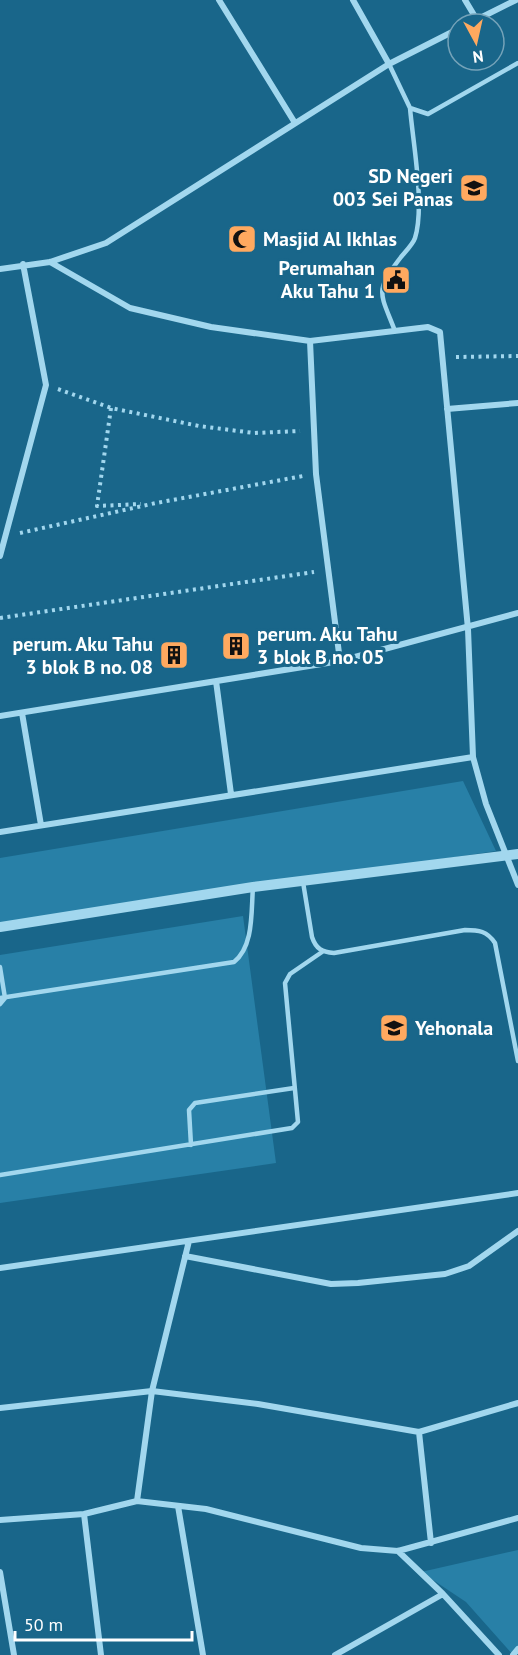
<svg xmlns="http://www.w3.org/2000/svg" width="518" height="1655" viewBox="0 0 518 1655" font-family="'PT Sans',sans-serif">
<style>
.green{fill:#2880a7}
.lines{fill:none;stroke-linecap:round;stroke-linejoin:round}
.path{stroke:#a2d7ee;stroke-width:4;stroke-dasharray:3 4.5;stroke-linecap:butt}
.service{stroke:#a2d7ee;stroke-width:4.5}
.minor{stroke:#a2d7ee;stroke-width:6}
.tertiary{stroke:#a2d7ee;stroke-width:10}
.labels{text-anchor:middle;stroke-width:6;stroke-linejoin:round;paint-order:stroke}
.poi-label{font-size:20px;font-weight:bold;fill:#fff;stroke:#19668a;text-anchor:end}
</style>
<rect width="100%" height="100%" fill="#19668a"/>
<path class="green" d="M 463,781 L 496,851 L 0,924 L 0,858 Z
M 243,916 L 276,1163 L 0,1203 L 0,955 Z
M 518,1550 L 518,1653 L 513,1655 L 466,1602 L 421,1572 Z"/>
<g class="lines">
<path class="path" d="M 456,357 L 518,356
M 58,389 L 111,408 L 199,426 L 254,433 L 300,431
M 111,408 L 97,506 L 141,504
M 20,533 L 156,503 L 303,476
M 0,618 L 314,572"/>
<path class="service" d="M 389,64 L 410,108 L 428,114 L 518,63
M 395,331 C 380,292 374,292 401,257 C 406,251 413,244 415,238 C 425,206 413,143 410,108
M 303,882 L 312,937 C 316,949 322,952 334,953 L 465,930 C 479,930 487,931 495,943 L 518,1061
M 0,967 L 5,998 L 0,1004
M 0,998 L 234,962 C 254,946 251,912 253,887
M 191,1145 L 189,1110 L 195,1103 L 294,1088
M 0,1175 L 292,1128 L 298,1122 L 285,983 L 290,974 L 322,952"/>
<path class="minor" d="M 219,0 L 295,123
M 353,0 L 389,64
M 465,0 L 477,20
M 468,24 L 516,0
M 50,262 L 130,308 L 211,327 L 310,341 L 428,327 L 440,332 L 468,629 L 473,757 L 486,804 L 518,885
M 0,269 L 50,262 L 106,243 L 389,64 L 458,29
M 310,341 L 316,474 L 340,661
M 447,409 L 518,403
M 0,556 L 46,385 L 23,264
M 216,681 L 231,794
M 22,713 L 41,825
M 0,716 L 340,661 L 518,613
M 0,832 L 473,757
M 185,1256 L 331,1284 L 358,1283 L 445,1274 L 469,1266 L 518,1231
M 0,1268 L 518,1193
M 0,1408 L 152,1391 L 258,1404 L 419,1432 L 518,1403
M 419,1432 L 431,1543
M 137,1501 L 152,1391 L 189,1241
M 178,1506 L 203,1655
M 84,1514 L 101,1655
M 0,1520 L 84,1514 L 137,1501 L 206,1509 L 361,1548 L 398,1551 L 518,1518
M 398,1551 L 443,1594 L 499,1655
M 0,1572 L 14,1655
M 335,1655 L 443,1594
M 513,1655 L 518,1649"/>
<path class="tertiary" d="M 0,927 L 253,887 L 518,854"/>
</g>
<defs>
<g id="school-square" transform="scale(1.5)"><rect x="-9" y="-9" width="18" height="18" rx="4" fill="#ffa95f" stroke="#19668a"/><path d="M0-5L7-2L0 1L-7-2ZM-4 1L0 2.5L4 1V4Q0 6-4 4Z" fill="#111"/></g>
<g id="mosque-square" transform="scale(1.5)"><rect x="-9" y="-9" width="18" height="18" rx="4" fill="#ffa95f" stroke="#19668a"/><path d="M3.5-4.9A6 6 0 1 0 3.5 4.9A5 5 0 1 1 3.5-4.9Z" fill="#111"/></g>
<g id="civic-square" transform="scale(1.5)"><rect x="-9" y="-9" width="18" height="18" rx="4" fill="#ffa95f" stroke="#19668a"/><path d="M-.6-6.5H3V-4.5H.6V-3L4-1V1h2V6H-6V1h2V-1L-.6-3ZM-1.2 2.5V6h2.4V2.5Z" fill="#111"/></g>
<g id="building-square" transform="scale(1.5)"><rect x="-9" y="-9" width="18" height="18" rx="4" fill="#ffa95f" stroke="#19668a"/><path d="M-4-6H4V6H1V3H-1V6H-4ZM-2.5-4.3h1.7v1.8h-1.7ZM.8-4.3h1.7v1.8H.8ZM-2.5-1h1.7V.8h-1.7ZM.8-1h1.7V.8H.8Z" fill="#111"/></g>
</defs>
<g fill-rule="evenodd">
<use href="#school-square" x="474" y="188"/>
<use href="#mosque-square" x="242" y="239"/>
<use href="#civic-square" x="396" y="280"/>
<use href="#building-square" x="236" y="646"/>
<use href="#building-square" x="174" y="655"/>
<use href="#school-square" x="394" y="1028"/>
</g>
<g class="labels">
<g class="poi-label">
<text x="453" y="183">SD Negeri<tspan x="453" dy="23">003 Sei Panas</tspan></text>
<text x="263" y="246" text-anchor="start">Masjid Al Ikhlas</text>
<text x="375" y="275">Perumahan<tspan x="375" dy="23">Aku Tahu 1</tspan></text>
<text x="257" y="641" text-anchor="start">perum. Aku Tahu<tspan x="257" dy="23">3 blok B no. 05</tspan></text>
<text x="153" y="651">perum. Aku Tahu<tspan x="153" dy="23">3 blok B no. 08</tspan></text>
<text x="415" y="1035" text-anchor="start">Yehonala</text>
</g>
</g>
<g transform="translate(476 42) rotate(172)"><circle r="28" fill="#19668a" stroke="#75a3b9" stroke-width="1.5"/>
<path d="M0-4.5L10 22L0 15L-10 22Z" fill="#ffa95f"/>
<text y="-9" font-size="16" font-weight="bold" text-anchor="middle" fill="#ffffff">N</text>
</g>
<path d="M15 1631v9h177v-9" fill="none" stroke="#ffffff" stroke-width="3"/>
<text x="24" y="1631" font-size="18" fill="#ffffff" stroke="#19668a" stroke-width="4.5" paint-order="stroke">50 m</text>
</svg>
